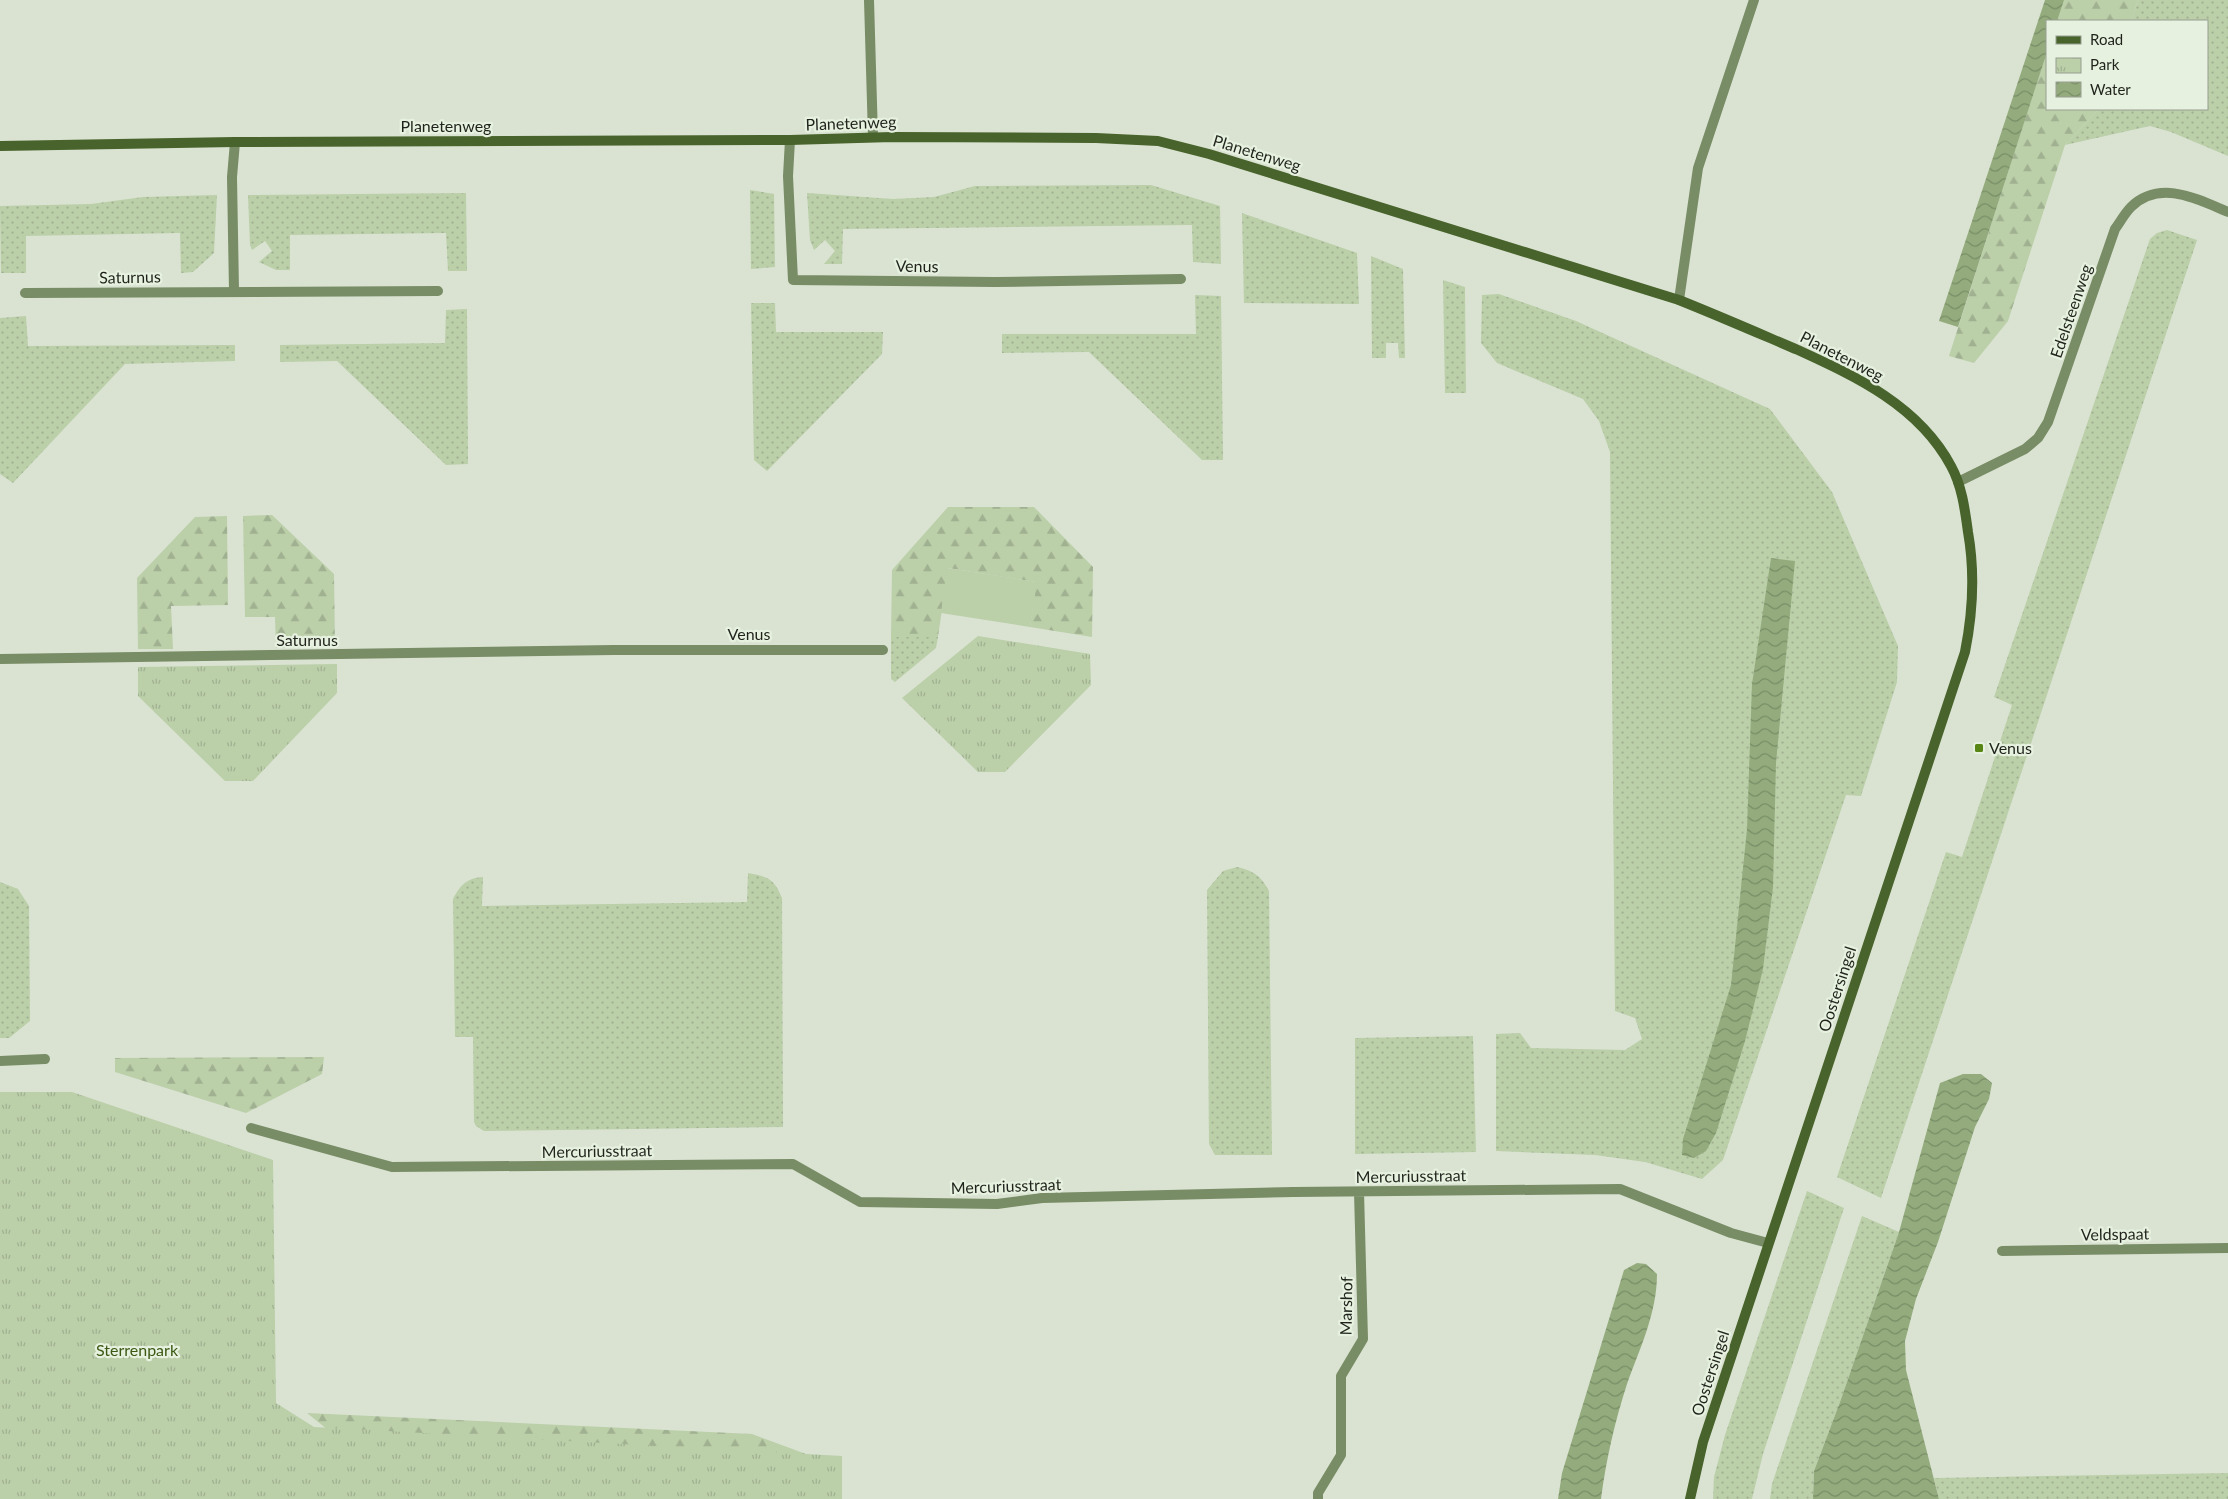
<svg xmlns="http://www.w3.org/2000/svg" width="2228" height="1499" viewBox="0 0 2228 1499" font-family="Lato,sans-serif">
<style>
.grass{fill:url(#grass-dots)}
.forest{fill:url(#forest-firs)}
.park{fill:url(#park-tufts)}
.pitch{fill:#bbcfa9}
.water{fill:url(#water-waves)}
.lines{fill:none;stroke-linecap:round;stroke-linejoin:round}
.lane{stroke:#788c66;stroke-width:10}
.street{stroke:#788c66;stroke-width:10}
.secondary{stroke:#48632b;stroke-width:10}
.poi-dot{fill:#588615;stroke:#e7f1df;stroke-width:2}
.labels{text-anchor:middle;stroke-width:4.5;stroke-linejoin:round;paint-order:stroke}
.street-label{font-size:16px;fill:#1f231c;stroke:#e7f1df}
.poi-label{font-size:16px;fill:#1f231c;stroke:#e7f1df;text-anchor:start}
.park-label{font-size:16px;fill:#3b5814;stroke:#e7f1df}
</style>
<defs>
<pattern id="grass-dots" width="8" height="8" patternUnits="userSpaceOnUse" patternTransform="scale(1.25)"><rect width="8" height="8" fill="#bbcfa9"/><path d="M2 2h.1M6 6h.1" fill="none" stroke="#a0b191" stroke-width="1.8" stroke-linecap="round"/></pattern>
<pattern id="forest-firs" width="22" height="20" patternUnits="userSpaceOnUse" patternTransform="scale(1.25)"><rect width="22" height="20" fill="#bbcfa9"/><path d="M5 1l3.5 6h-7zM16 11l3.5 6h-7z" fill="#a0b191"/></pattern>
<pattern id="park-tufts" width="24" height="20" patternUnits="userSpaceOnUse" patternTransform="scale(1.25)"><rect width="24" height="20" fill="#bbcfa9"/><path d="M3 7l-1-3M5 7V3M7 7l1-3M15 17l-1-3M17 17v-4M19 17l1-3" fill="none" stroke="#a0b191"/></pattern>
<pattern id="water-waves" width="16" height="10" patternUnits="userSpaceOnUse" patternTransform="scale(1.25)"><rect width="16" height="10" fill="#94ac7d"/><path d="M0 5q4-4 8 0t8 0" fill="none" stroke="#788c66"/></pattern>
</defs>
<rect width="100%" height="100%" fill="#dae3d2"/>
<path class="grass" d="M 2138,0 L 2228,0 L 2228,156 L 2171,132 L 2150,126 L 2065,145 L 2099,109 L 2207,109 L 2207,21 L 2131,21 Z
M 1151,185 L 1220,206 L 1221,264 L 1193,262 L 1192,225 L 843,229 L 842,264 L 824,264 L 835,251 L 825,240 L 814,250 L 810,240 L 807,193 L 893,199 L 934,197 L 975,186 Z
M 750,190 L 774,194 L 775,267 L 751,269 Z
M 466,193 L 467,271 L 448,271 L 446,233 L 290,235 L 290,270 L 276,270 L 259,262 L 272,251 L 265,241 L 252,250 L 250,245 L 248,195 Z
M 217,195 L 214,253 L 193,272 L 181,273 L 180,233 L 26,236 L 26,273 L 1,273 L 0,206 L 91,204 L 143,197 Z
M 1242,213 L 1357,253 L 1359,304 L 1244,303 Z
M 2167,230 L 2197,240 L 1881,1198 L 1837,1177 L 1946,852 L 1962,857 L 2012,705 L 1994,697 L 2150,239 L 2157,233 Z
M 1371,256 L 1403,269 L 1405,358 L 1399,358 L 1398,343 L 1386,343 L 1386,358 L 1372,358 Z
M 1443,280 L 1465,287 L 1466,393 L 1445,393 Z
M 1499,294 L 1576,321 L 1770,409 L 1832,492 L 1898,646 L 1897,682 L 1861,796 L 1846,795 L 1723,1160 L 1702,1179 L 1645,1162 L 1595,1155 L 1496,1151 L 1496,1034 L 1520,1033 L 1531,1048 L 1625,1050 L 1642,1039 L 1635,1018 L 1615,1011 L 1610,452 L 1599,421 L 1583,399 L 1497,363 L 1481,343 L 1482,295 Z
M 1195,295 L 1221,296 L 1223,460 L 1202,460 L 1089,352 L 1002,353 L 1002,334 L 1196,334 Z
M 751,303 L 775,303 L 776,332 L 883,332 L 882,354 L 767,471 L 754,460 Z
M 467,309 L 468,464 L 446,465 L 337,361 L 280,362 L 280,345 L 445,343 L 446,310 Z
M 26,316 L 28,346 L 235,345 L 235,361 L 125,364 L 13,483 L 0,474 L 0,318 Z
M 891,637 L 938,637 L 936,648 L 895,682 L 891,679 Z
M 1237,867 C 1254,871 1261,876 1269,891 L 1272,1155 L 1215,1155 L 1209,1144 L 1207,890 L 1223,871 Z
M 748,873 C 768,877 774,878 782,898 L 783,1127 L 484,1131 L 476,1126 L 474,1122 L 473,1037 L 455,1037 L 453,899 C 460,886 466,878 483,877 L 482,906 L 747,902 Z
M 0,882 L 18,889 L 29,906 L 30,1021 L 9,1038 L 0,1038 Z
M 1473,1036 L 1476,1152 L 1355,1154 L 1355,1038 Z
M 1807,1191 L 1844,1208 L 1763,1454 L 1752,1499 L 1713,1499 L 1714,1477 L 1725,1435 Z
M 1862,1216 L 1899,1232 L 1840,1402 L 1814,1471 L 1813,1499 L 1770,1499 L 1772,1484 Z
M 2228,1473 L 2228,1499 L 1939,1499 L 1934,1478 Z"/>
<path class="forest" d="M 2063,0 L 2138,0 L 2131,21 L 2056,21 Z
M 2047,51 L 2047,109 L 2099,109 L 2065,145 L 2008,321 L 1974,363 L 1949,356 Z
M 948,507 L 1034,507 L 1093,567 L 1092,637 L 1030,627 L 1036,582 L 948,568 L 938,637 L 891,637 L 892,570 Z
M 272,515 L 334,574 L 335,647 L 276,648 L 275,617 L 245,617 L 243,516 Z
M 227,516 L 228,605 L 171,606 L 173,649 L 138,649 L 137,578 L 195,517 Z
M 324,1057 L 322,1074 L 246,1113 L 115,1072 L 115,1058 Z
M 307,1413 L 752,1434 L 833,1464 L 783,1499 L 568,1499 L 328,1430 Z"/>
<path class="park" d="M 978,636 L 1090,654 L 1091,685 L 1005,772 L 978,772 L 902,698 Z
M 337,664 L 337,693 L 253,781 L 225,781 L 138,696 L 138,667 Z
M 0,1092 L 72,1092 L 273,1160 L 276,1403 L 314,1427 L 842,1456 L 842,1499 L 0,1499 Z"/>
<path class="pitch" d="M 947,568 L 1037,582 L 1030,627 L 941,613 Z"/>
<path class="water" d="M 2045,0 L 2064,0 L 2057,21 L 2047,21 L 2047,52 L 1958,327 L 1939,321 Z
M 1771,558 L 1795,561 L 1776,763 L 1773,887 L 1763,969 L 1745,1041 L 1716,1133 L 1706,1151 L 1694,1158 L 1682,1155 L 1683,1139 L 1731,985 L 1747,829 L 1752,684 Z
M 1963,1074 L 1981,1074 L 1992,1083 L 1989,1099 L 1975,1127 L 1938,1242 L 1916,1299 L 1905,1341 L 1906,1370 L 1939,1499 L 1813,1499 L 1814,1471 L 1840,1402 L 1899,1232 L 1940,1083 Z
M 1637,1263 L 1646,1264 L 1657,1274 C 1657,1313 1640,1348 1627,1384 C 1615,1421 1606,1460 1601,1499 L 1558,1499 L 1562,1473 L 1624,1270 Z"/>
<g class="lines">
<path class="lane" d="M 869,0 L 873,137
M 790,140 L 788,176 L 793,280 L 995,282 L 1181,279
M 234,291 L 232,177 L 235,142
M 25,293 L 438,291"/>
<path class="street" d="M 1679,300 L 1698,168 L 1754,0
M 1958,482 L 2025,449 L 2038,438 L 2048,422 L 2115,229 C 2120,222 2125,213 2131,207 C 2160,179 2197,199 2228,212
M 0,659 L 614,650 L 883,650
M 0,1061 L 45,1059
M 251,1128 L 392,1167 L 793,1164 L 860,1202 L 997,1204 L 1042,1198 L 1293,1192 L 1620,1189 L 1731,1233 L 1768,1243
M 2002,1251 L 2228,1248
M 1318,1499 L 1318,1493 L 1341,1455 L 1341,1376 L 1363,1339 L 1359,1192"/>
<path class="secondary" d="M 0,146 L 235,142 L 790,140 L 892,137 L 1096,138 L 1158,141 L 1209,154 L 1679,300 C 1719,316 1758,333 1798,350 C 1857,377 1919,406 1951,466 C 1962,486 1965,510 1968,532 C 1975,572 1973,612 1965,652 L 1703,1442 L 1690,1499"/>
</g>
<rect class="poi-dot" x="1974" y="743" width="10" height="10" rx="2.5"/>
<g class="labels">
<g class="street-label">
<text transform="translate(851 123) rotate(-2)" y="6">Planetenweg</text>
<text x="446" y="132">Planetenweg</text>
<text transform="translate(1257 153) rotate(17)" y="6">Planetenweg</text>
<text transform="translate(917 266) rotate(1)" y="6">Venus</text>
<text transform="translate(130 277) rotate(-1)" y="6">Saturnus</text>
<text transform="translate(2071 311) rotate(-71)" y="6">Edelsteenweg</text>
<text transform="translate(1842 356) rotate(27)" y="6">Planetenweg</text>
<text x="749" y="640">Venus</text>
<text x="307" y="646">Saturnus</text>
<text transform="translate(1837 989) rotate(-72)" y="6">Oostersingel</text>
<text transform="translate(597 1151) rotate(-1)" y="6">Mercuriusstraat</text>
<text transform="translate(1411 1176) rotate(-1)" y="6">Mercuriusstraat</text>
<text transform="translate(1006 1186) rotate(-2)" y="6">Mercuriusstraat</text>
<text transform="translate(2115 1234) rotate(-1)" y="6">Veldspaat</text>
<text transform="translate(1346 1306) rotate(-89)" y="6">Marshof</text>
<text transform="translate(1710 1373) rotate(-72)" y="6">Oostersingel</text>
</g>
<g class="poi-label">
<text x="1989" y="754">Venus</text>
</g>
<g class="park-label">
<text x="137" y="1356">Sterrenpark</text>
</g>
</g>
<rect x="2046" y="20" width="162" height="90" fill="#e7f1df" stroke="#979f91"/>
<rect x="2056" y="36" width="25" height="8" fill="#48632b" stroke="#979f91"/>
<text x="2090" y="45" font-size="15" fill="#1f231c">Road</text>
<rect x="2056" y="58" width="25" height="15" fill="url(#park-tufts)" stroke="#979f91"/>
<text x="2090" y="70" font-size="15" fill="#1f231c">Park</text>
<rect x="2056" y="82" width="25" height="15" fill="url(#water-waves)" stroke="#979f91"/>
<text x="2090" y="95" font-size="15" fill="#1f231c">Water</text>
</svg>
